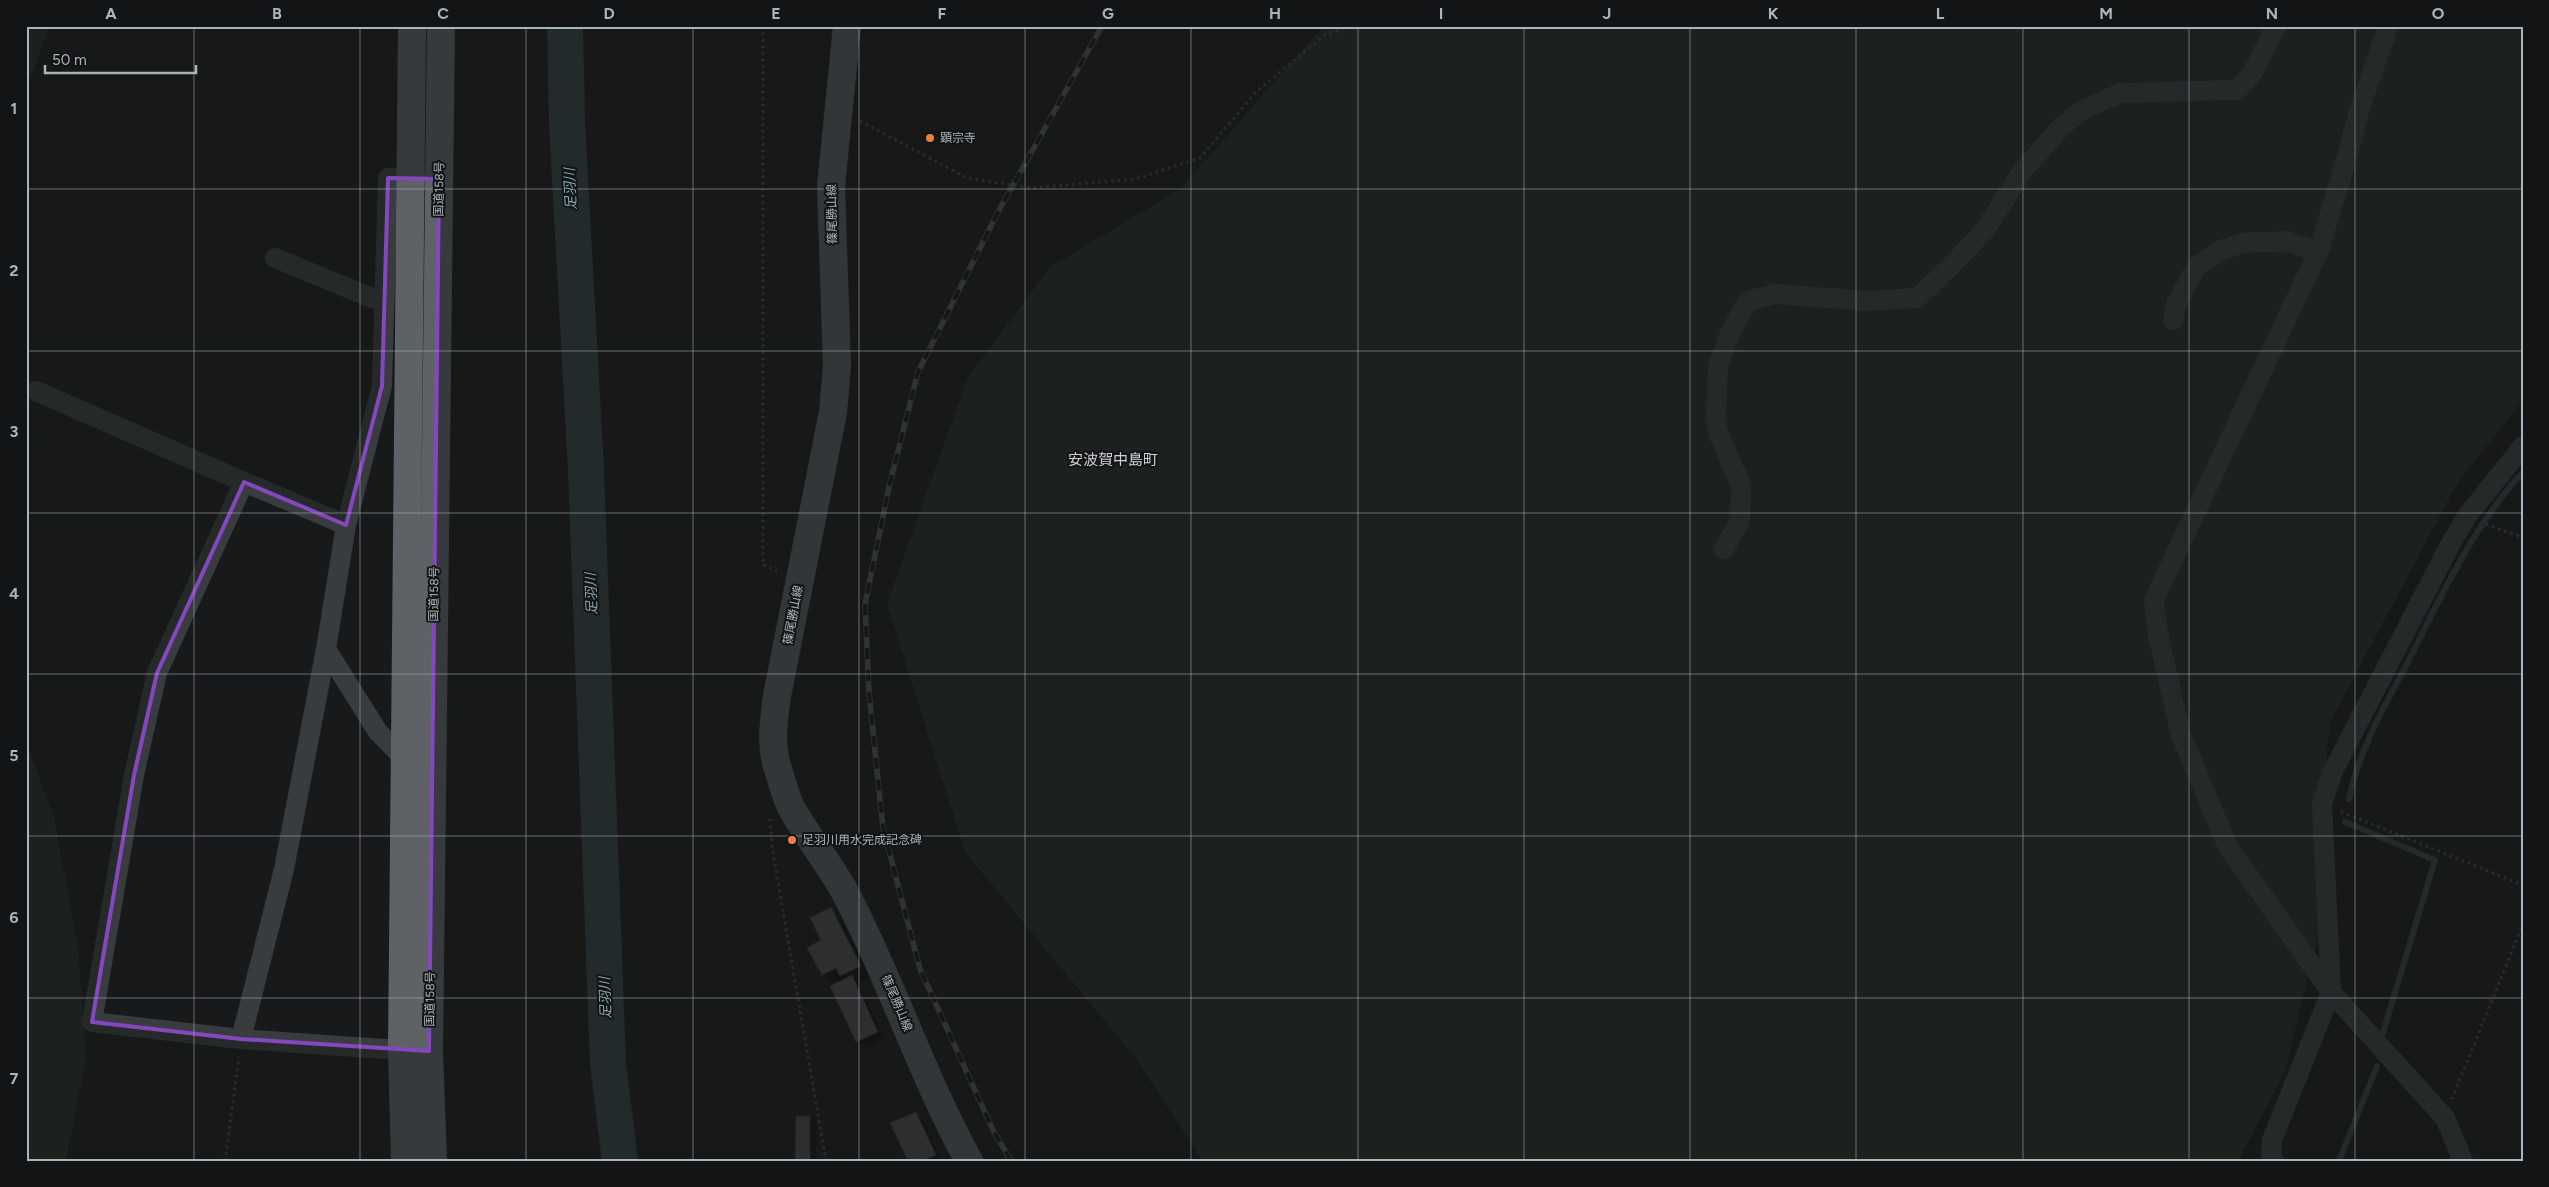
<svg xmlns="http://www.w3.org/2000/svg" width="2549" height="1187" viewBox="0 0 2549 1187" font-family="Figtree,'Noto Sans JP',sans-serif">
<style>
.green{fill:#232a22}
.shadow{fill:#0007}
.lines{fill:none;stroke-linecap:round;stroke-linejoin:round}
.stream{stroke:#303e40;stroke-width:6}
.river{stroke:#303e40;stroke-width:36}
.building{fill:#45474a;stroke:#323336}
.path{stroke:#3f4346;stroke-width:3;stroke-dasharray:2.5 4;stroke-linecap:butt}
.minor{stroke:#393c3f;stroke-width:20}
.primary{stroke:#555a5e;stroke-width:28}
.trunk{stroke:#5e6267;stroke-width:28}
.rail-casing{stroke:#4e5356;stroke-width:5.5}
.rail{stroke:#131415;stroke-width:4;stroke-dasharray:11;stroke-linecap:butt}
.marked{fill:none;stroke:#8547be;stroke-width:4;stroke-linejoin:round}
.grid{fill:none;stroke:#abb4ba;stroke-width:1;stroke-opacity:0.55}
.poi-dot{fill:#ec803f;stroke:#131415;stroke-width:2}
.labels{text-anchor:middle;stroke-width:4;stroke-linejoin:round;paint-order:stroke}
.poi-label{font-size:12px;fill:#abb4ba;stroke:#131415;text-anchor:start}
.street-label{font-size:12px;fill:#abb4ba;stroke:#131415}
.water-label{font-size:14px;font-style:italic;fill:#84aab3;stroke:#131415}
.quarter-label{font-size:15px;fill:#ccd1d6;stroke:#131415}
.neatline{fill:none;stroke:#abb4ba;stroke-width:2}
.grid-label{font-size:16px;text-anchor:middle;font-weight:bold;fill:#abb4ba}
</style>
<rect width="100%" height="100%" fill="#18191a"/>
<path class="green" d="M 26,26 L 50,26 L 26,89 Z
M 1324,26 L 2523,26 L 2523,401 L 2458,482 L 2330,722 L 2322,804 L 2330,887 L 2285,1071 L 2238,1161 L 1203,1161 L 1134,1056 L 965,852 L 887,604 L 968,377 L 1050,267 L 1180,189 Z
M 26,742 L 54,817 L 78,946 L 86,1058 L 66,1161 L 26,1161 Z"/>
<path class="shadow" d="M 830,909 L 841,920 L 871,977 L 858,984 L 885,1039 L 865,1048 L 858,1041 L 834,985 L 823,975 L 809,948 L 823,941 Z
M 916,1113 L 923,1120 L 942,1161 L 909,1161 Z
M 810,1117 L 817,1124 L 816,1161 L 796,1161 Z"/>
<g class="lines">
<path class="stream" d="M 2349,799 C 2359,749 2386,704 2409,660 C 2442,595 2473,526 2523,472
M 2345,822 L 2435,860 L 2382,1036
M 2339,1161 L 2377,1066"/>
<path class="river" d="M 565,26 L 567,123 L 586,471 L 608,1064 L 620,1161"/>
</g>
<path class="building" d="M 831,907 L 861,966 L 840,976 L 836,968 L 822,975 L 807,948 L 821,940 L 810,918 Z
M 852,975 L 878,1032 L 856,1042 L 830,986 Z
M 916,1112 L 936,1155 L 922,1161 L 908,1161 L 890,1123 Z
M 796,1116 L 810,1116 L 810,1161 L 795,1161 Z"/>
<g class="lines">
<path class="path" d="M 763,26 L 763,565 L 777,571
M 860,121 L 967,178 L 1031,188 L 1135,179 L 1200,158 L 1256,92 L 1325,35 L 1351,26
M 2486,524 L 2523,538
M 2341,812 L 2523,885
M 770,819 L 773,853 L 826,1161
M 2452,1099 L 2523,924
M 225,1161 L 239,1057"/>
<path class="minor" d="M 2388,26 L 2360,108 L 2339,185 L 2318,252 L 2154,600 L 2158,634 L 2181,735 L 2228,847 L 2331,992 L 2445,1118 L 2463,1161
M 275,258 L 384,303
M 2173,320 L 2176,304 L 2197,266 L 2221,250 L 2243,243 L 2286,241 L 2318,252
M 36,391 L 244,482 L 157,673 L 134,775 L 92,1022 L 241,1039 L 414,1051
M 244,482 L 346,525
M 1724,549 L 1740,521 L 1741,486 L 1718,432 L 1716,417 L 1718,367 L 1730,333 L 1748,301 L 1775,294 L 1868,301 L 1917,298 L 1948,269 L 1984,231 L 2024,169 L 2061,127 L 2081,111 L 2120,93 L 2237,90 C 2259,71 2262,49 2277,26
M 326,649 L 378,732 L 406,760
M 241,1039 L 284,869 L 326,649 L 346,525 L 382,386 L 388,178 L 424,179
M 2274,1161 L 2271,1156 L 2272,1140 L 2331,992 L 2322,804 L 2333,771 L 2451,543 L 2467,516 L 2523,446"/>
<path class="primary" d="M 847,26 L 831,186 L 837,366 L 833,412 L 777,696 C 774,720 770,742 777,766 C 782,780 785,797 792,809 C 809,839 831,866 847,896 C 892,982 922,1076 969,1161"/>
<path class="trunk" d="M 405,1161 L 402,1050 L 412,26
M 433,1161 L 429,1051 L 441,26"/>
<g class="rail-casing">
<path id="rail" d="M 1011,1161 L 993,1130 L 920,969 L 883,828 L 869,692 L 865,604 L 889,487 L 918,372 L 998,212 L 1102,26"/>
</g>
<use href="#rail" class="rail"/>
</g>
<path d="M0 0H2549V1187H0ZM 388,178 L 439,179 L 429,1051 L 241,1039 L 92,1022 L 134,775 L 157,673 L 244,482 L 346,525 L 382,386 Z" fill="#18191a" fill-opacity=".55" fill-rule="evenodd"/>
<path class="marked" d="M 388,178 L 439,179 L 429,1051 L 241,1039 L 92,1022 L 134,775 L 157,673 L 244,482 L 346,525 L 382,386 Z"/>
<path class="grid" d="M 194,26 L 194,1161M 360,26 L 360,1161M 526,26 L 526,1161M 693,26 L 693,1161M 859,26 L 859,1161M 1025,26 L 1025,1161M 1191,26 L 1191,1161M 1358,26 L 1358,1161M 1524,26 L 1524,1161M 1690,26 L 1690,1161M 1856,26 L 1856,1161M 2023,26 L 2023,1161M 2189,26 L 2189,1161M 2355,26 L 2355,1161M 26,189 L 2523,189M 26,351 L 2523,351M 26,513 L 2523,513M 26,674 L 2523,674M 26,836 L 2523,836M 26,998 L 2523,998"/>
<g class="poi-dot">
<circle cx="930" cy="138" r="5"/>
<circle cx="792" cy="840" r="5"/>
</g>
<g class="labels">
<g class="poi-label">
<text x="940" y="142">顕宗寺</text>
<text x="802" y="844">足羽川用水完成記念碑</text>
</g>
<g class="street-label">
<text transform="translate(439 189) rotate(-89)" y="4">国道158号</text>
<text transform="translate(832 214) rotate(-91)" y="4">篠尾勝山線</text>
<text transform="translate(434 594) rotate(-89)" y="4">国道158号</text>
<text transform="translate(793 615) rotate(-79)" y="4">篠尾勝山線</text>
<text transform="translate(430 999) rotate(-89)" y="4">国道158号</text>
<text transform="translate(897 1003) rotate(67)" y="4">篠尾勝山線</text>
</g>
<g class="water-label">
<text transform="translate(570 189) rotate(-93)" y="5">足羽川</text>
<text transform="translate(591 594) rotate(-92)" y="5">足羽川</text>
<text transform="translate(605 998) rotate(-92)" y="5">足羽川</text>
</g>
<g class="quarter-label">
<text x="1113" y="465">安波賀中島町</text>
</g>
</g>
<rect width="2549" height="1187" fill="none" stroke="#131415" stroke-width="55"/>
<path d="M45 65v8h151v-8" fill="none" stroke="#abb4ba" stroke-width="2.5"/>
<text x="52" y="65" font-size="15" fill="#abb4ba" stroke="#131415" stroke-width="4" paint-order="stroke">50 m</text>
<rect x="28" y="28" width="2494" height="1132" class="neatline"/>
<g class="grid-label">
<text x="111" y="19">A</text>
<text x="277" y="19">B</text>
<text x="443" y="19">C</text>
<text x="609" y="19">D</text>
<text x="776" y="19">E</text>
<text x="942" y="19">F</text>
<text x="1108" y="19">G</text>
<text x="1275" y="19">H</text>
<text x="1441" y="19">I</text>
<text x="1607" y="19">J</text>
<text x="1773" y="19">K</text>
<text x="1940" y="19">L</text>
<text x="2106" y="19">M</text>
<text x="2272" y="19">N</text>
<text x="2438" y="19">O</text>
<text x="14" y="114">1</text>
<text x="14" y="276">2</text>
<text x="14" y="437">3</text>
<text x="14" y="599">4</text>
<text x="14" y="761">5</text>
<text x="14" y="923">6</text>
<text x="14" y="1084">7</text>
</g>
</svg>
